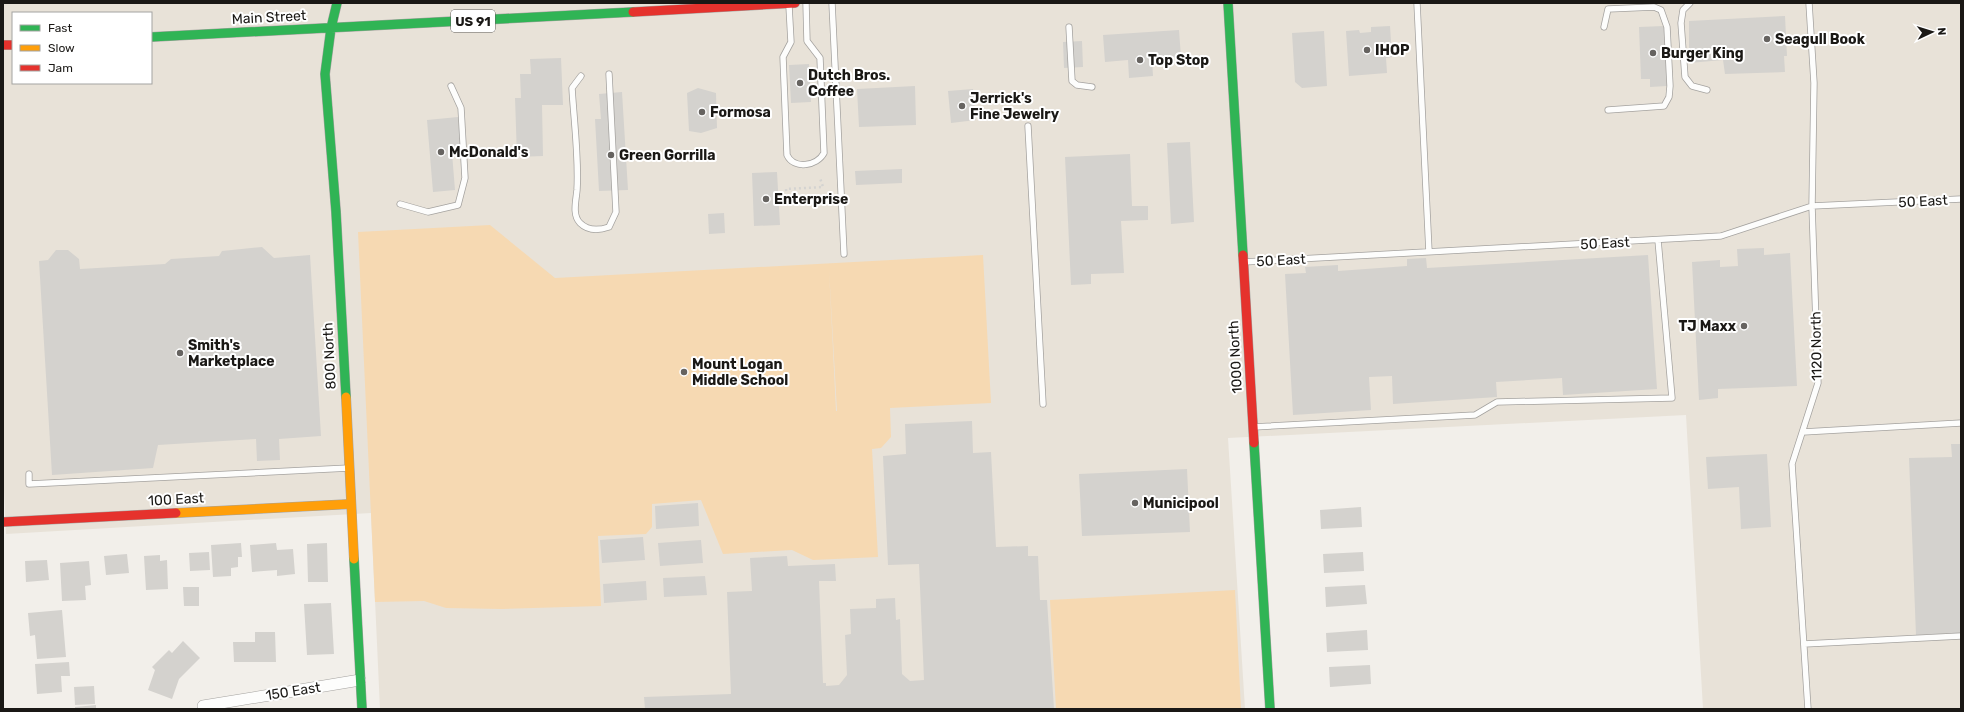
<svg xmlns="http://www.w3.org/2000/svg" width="1964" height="712" viewBox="0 0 1964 712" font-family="Rubik,sans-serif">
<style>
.built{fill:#e8e2d8;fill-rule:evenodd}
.green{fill:#f6d9b2;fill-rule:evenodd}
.building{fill:#d4d2ce}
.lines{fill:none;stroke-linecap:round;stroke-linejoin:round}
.lane-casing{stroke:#a4a29f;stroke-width:7}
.street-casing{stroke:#a4a29f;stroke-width:12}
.fast-casing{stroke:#a4a29f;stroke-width:10}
.slow-casing{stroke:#a4a29f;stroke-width:10}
.jam-casing{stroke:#a4a29f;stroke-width:10}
.path{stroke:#d4d3d1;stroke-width:2.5;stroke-dasharray:2 3;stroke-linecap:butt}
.lane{stroke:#fdfdfc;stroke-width:5.5}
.street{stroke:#fdfdfc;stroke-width:11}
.fast{stroke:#30b455;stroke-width:9}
.slow{stroke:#ff9f0a;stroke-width:9}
.jam{stroke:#e5322d;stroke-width:9}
.poi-dot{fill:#666360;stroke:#fff;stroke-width:1.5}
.labels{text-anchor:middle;stroke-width:4;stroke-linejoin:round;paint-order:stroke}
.shield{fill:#fff;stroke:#5f5d5b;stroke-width:1}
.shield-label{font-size:13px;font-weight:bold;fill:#1a1815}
.street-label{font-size:14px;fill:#1a1815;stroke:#fff}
.poi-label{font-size:14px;font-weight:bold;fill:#1a1815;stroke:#fff;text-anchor:start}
</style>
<rect width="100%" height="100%" fill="#f2efea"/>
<path class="built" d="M 3,3 L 1961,3 L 1961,709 L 1703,709 L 1686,415 L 1228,438 L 1245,709 L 380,709 L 371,513 L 6,534 L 3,469 ZM 13,13 L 151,13 L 151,83 L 13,83 Z"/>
<path class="green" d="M 490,225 L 555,278 L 983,255 L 991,403 L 890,408 L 891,437 L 881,448 L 872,449 L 878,557 L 813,560 L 792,550 L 723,554 L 701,500 L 652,504 L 652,527 L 646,534 L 598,536 L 601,606 L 502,609 L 446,608 L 424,601 L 375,602 L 358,232 ZM 829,269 L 837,411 L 836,411 Z
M 1235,590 L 1241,709 L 1056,709 L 1050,600 Z"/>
<path class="building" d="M 1785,16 L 1787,56 L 1784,56 L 1785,72 L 1725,74 L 1723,60 L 1689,63 L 1689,21 Z
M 1390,26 L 1392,57 L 1386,58 L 1387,73 L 1349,76 L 1346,31 L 1359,30 L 1360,33 L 1371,32 L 1371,27 Z
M 1664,26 L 1667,86 L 1650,87 L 1650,79 L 1641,79 L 1639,27 Z
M 1179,30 L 1181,57 L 1152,59 L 1153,76 L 1129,78 L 1128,60 L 1105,62 L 1103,35 Z
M 1324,31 L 1327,86 L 1302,88 L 1295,82 L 1292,33 Z
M 1082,41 L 1083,67 L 1064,68 L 1063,42 Z
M 561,58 L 563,105 L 542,105 L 543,156 L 517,157 L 515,98 L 521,98 L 520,74 L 531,74 L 530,59 Z
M 809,64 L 811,102 L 791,103 L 789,65 Z
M 915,86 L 916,125 L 859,127 L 857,89 Z
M 698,88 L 716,93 L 717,128 L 701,133 L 689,131 L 687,93 Z
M 973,89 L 976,120 L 951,123 L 948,91 Z
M 622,92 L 628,190 L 599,191 L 595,119 L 601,119 L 599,94 Z
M 458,117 L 461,152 L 452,153 L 455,190 L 433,192 L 427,120 Z
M 1190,142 L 1194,222 L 1171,224 L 1167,143 Z
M 1130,154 L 1132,206 L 1148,206 L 1148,220 L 1121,221 L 1124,273 L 1091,274 L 1091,284 L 1071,285 L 1065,157 Z
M 902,169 L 902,183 L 856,185 L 855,171 Z
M 777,172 L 780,225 L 754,226 L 752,173 Z
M 724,213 L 725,233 L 709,234 L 708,214 Z
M 262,247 L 274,258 L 310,255 L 321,436 L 279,439 L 280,460 L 257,461 L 256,439 L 158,445 L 153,468 L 52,475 L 39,261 L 48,260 L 56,250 L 68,250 L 79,259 L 80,269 L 165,264 L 171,259 L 219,256 L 222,251 Z
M 1764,248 L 1764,255 L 1790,253 L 1797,386 L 1718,389 L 1718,398 L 1699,400 L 1692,262 L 1720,260 L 1720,267 L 1738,266 L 1737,249 Z
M 1648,255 L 1657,389 L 1563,395 L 1562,378 L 1496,382 L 1497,397 L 1393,404 L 1392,376 L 1369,377 L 1371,410 L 1293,415 L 1285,274 L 1306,273 L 1305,267 L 1338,265 L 1338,271 L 1407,266 L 1407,259 L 1426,258 L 1427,268 Z
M 972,421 L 973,453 L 991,452 L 996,547 L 1028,546 L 1028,556 L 1038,556 L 1040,600 L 1047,600 L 1054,709 L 645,709 L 644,697 L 731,694 L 727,592 L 752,591 L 750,558 L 787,556 L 788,566 L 835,564 L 836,581 L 819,581 L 823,683 L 826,683 L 826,686 L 839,685 L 847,675 L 845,635 L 851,634 L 850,609 L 876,608 L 876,599 L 895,598 L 896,620 L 900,619 L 902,674 L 910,681 L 924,680 L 919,564 L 888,565 L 883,456 L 906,454 L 905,424 Z
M 1951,444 L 1961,444 L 1961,633 L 1916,635 L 1909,458 L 1952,457 Z
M 1767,454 L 1771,527 L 1741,529 L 1739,487 L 1708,489 L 1706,457 Z
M 1187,469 L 1190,532 L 1082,536 L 1079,474 Z
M 698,503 L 699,526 L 656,529 L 655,506 Z
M 1361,507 L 1362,527 L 1321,529 L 1320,510 Z
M 643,537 L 645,560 L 602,563 L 600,540 Z
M 701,540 L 703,563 L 660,566 L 658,543 Z
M 241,543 L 242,557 L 238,557 L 238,567 L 231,568 L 231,576 L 213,577 L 211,545 Z
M 276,543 L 277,550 L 293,549 L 295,574 L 277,576 L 277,570 L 252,572 L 250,545 Z
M 327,543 L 328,582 L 308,582 L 307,544 Z
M 209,552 L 210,570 L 190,571 L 189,553 Z
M 1363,552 L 1364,571 L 1324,573 L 1323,554 Z
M 127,554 L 129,573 L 106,575 L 104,556 Z
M 160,555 L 160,561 L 167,560 L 168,589 L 146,590 L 144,556 Z
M 47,560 L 49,580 L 26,582 L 25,561 Z
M 89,561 L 91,585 L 85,586 L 86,600 L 62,601 L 60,563 Z
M 705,576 L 707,595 L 664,597 L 663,578 Z
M 646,581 L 647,600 L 604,603 L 603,584 Z
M 1365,585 L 1367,604 L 1326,607 L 1325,587 Z
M 183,587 L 199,587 L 199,606 L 184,606 Z
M 331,603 L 334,654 L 307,655 L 304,604 Z
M 62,610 L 66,657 L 37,659 L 35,635 L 30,636 L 28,613 Z
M 1367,630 L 1368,650 L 1327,652 L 1326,633 Z
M 255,632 L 275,632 L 276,662 L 234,662 L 233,642 L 255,642 Z
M 183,641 L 200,658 L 179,679 L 172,699 L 148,690 L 155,670 L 152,667 L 169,650 L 172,653 Z
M 69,662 L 70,676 L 61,676 L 62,692 L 37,694 L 35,664 Z
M 1370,665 L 1371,684 L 1330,687 L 1329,667 Z
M 94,686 L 95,704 L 75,705 L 74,687 Z
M 96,705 L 96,709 L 75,709 L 75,707 Z"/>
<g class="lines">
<g class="lane-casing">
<path id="lane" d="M 832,3 L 844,254
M 1417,3 L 1429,252
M 1690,3 L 1683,10 L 1681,23 L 1685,77 L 1692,86 L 1707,90
M 789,6 L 791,42 L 783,57 L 787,155 C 794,170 817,166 824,153 L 820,58 L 807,41 L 806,3
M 1069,27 L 1072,81 L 1077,85 L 1092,87
M 1604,27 L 1608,9 L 1654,7 L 1661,10 L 1667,27 L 1670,86 L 1669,97 L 1664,106 L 1608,110
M 581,76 L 572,88 C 574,122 579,157 577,190 C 576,201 572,215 580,223 C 588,231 600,230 609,227 L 616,212 L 609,74
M 1028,126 L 1043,404
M 400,204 L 428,212 L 458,205 L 465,178 L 461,108 L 451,86
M 1243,262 L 1721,236 L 1812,206 L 1961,199
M 1253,427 L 1475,415 L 1497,402 L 1672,398 L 1658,240
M 1803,432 L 1961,423
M 29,474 L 29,484 L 349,468
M 1804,644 L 1961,636
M 1808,709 L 1792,464 L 1818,383 L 1812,206 L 1814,83 L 1809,3"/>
</g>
<g class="street-casing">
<path id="street" d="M 203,706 L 360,680"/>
</g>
<g class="fast-casing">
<path id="fast" d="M 337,3 L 331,28 L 325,74 L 336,212 L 346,397
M 1228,3 L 1243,255
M 151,37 L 633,12
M 1254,443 L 1270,709
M 354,559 L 362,709"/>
</g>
<g class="slow-casing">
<path id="slow" d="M 346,397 L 354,559
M 176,513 L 351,504"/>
</g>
<g class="jam-casing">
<path id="jam" d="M 633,12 L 795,3
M 3,45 L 13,45
M 1243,255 L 1254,443
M 3,522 L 176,513"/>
</g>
<path class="path" d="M 787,201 L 786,189 L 823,187 L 820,178"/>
<use href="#lane" class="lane"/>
<use href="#street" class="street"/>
<use href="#fast" class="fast"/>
<use href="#slow" class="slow"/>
<use href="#jam" class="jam"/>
</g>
<g class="poi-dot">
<circle cx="1767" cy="39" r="4"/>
<circle cx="1367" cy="50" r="4"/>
<circle cx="1653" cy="53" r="4"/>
<circle cx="1140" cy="60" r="4"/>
<circle cx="800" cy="83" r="4"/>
<circle cx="962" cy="106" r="4"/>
<circle cx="702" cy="112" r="4"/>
<circle cx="441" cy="152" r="4"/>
<circle cx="611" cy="155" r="4"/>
<circle cx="766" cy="199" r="4"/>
<circle cx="1744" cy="326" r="4"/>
<circle cx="180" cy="353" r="4"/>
<circle cx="684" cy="372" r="4"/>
<circle cx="1135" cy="503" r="4"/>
</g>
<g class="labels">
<rect class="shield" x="451" y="10" width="44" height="22" rx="3"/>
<g class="shield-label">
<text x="473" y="26">US 91</text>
</g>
<g class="street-label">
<text transform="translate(269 17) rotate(-3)" y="5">Main Street</text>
<text transform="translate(1923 201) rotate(-3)" y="5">50 East</text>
<text transform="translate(1605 243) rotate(-3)" y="5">50 East</text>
<text transform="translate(1281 260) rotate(-3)" y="5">50 East</text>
<text transform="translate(1816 346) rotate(-91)" y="5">1120 North</text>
<text transform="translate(329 356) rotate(-93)" y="5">800 North</text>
<text transform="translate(1235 357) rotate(-93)" y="5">1000 North</text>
<text transform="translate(176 499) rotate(-3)" y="5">100 East</text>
<text transform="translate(293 691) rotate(-9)" y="5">150 East</text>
</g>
<g class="poi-label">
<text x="1775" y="44">Seagull Book</text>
<text x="1375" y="55">IHOP</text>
<text x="1661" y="58">Burger King</text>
<text x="1148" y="65">Top Stop</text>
<text x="808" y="80">Dutch Bros.<tspan x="808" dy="16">Coffee</tspan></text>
<text x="970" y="103">Jerrick's<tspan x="970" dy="16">Fine Jewelry</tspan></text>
<text x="710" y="117">Formosa</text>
<text x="449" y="157">McDonald's</text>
<text x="619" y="160">Green Gorrilla</text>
<text x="774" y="204">Enterprise</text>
<text x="1736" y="331" text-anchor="end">TJ Maxx</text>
<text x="188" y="350">Smith's<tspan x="188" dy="16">Marketplace</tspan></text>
<text x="692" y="369">Mount Logan<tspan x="692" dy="16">Middle School</tspan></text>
<text x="1143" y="508">Municipool</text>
</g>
</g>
<rect width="1964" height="712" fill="none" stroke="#1a1815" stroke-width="8"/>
<rect x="12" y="12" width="140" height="72" fill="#ffffff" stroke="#a3a3a1"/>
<rect x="20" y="25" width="20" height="6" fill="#30b455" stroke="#a3a3a1"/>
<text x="48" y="32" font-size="12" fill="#1a1815">Fast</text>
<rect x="20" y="45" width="20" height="6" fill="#ff9f0a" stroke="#a3a3a1"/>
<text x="48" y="52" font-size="12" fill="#1a1815">Slow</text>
<rect x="20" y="65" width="20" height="6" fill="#e5322d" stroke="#a3a3a1"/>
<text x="48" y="72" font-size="12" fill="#1a1815">Jam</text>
<g transform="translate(1932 32) rotate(86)" stroke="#ffffff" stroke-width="3" paint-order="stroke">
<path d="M0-3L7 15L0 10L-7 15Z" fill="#1a1815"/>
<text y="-6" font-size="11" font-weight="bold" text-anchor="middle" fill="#1a1815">N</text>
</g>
</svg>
